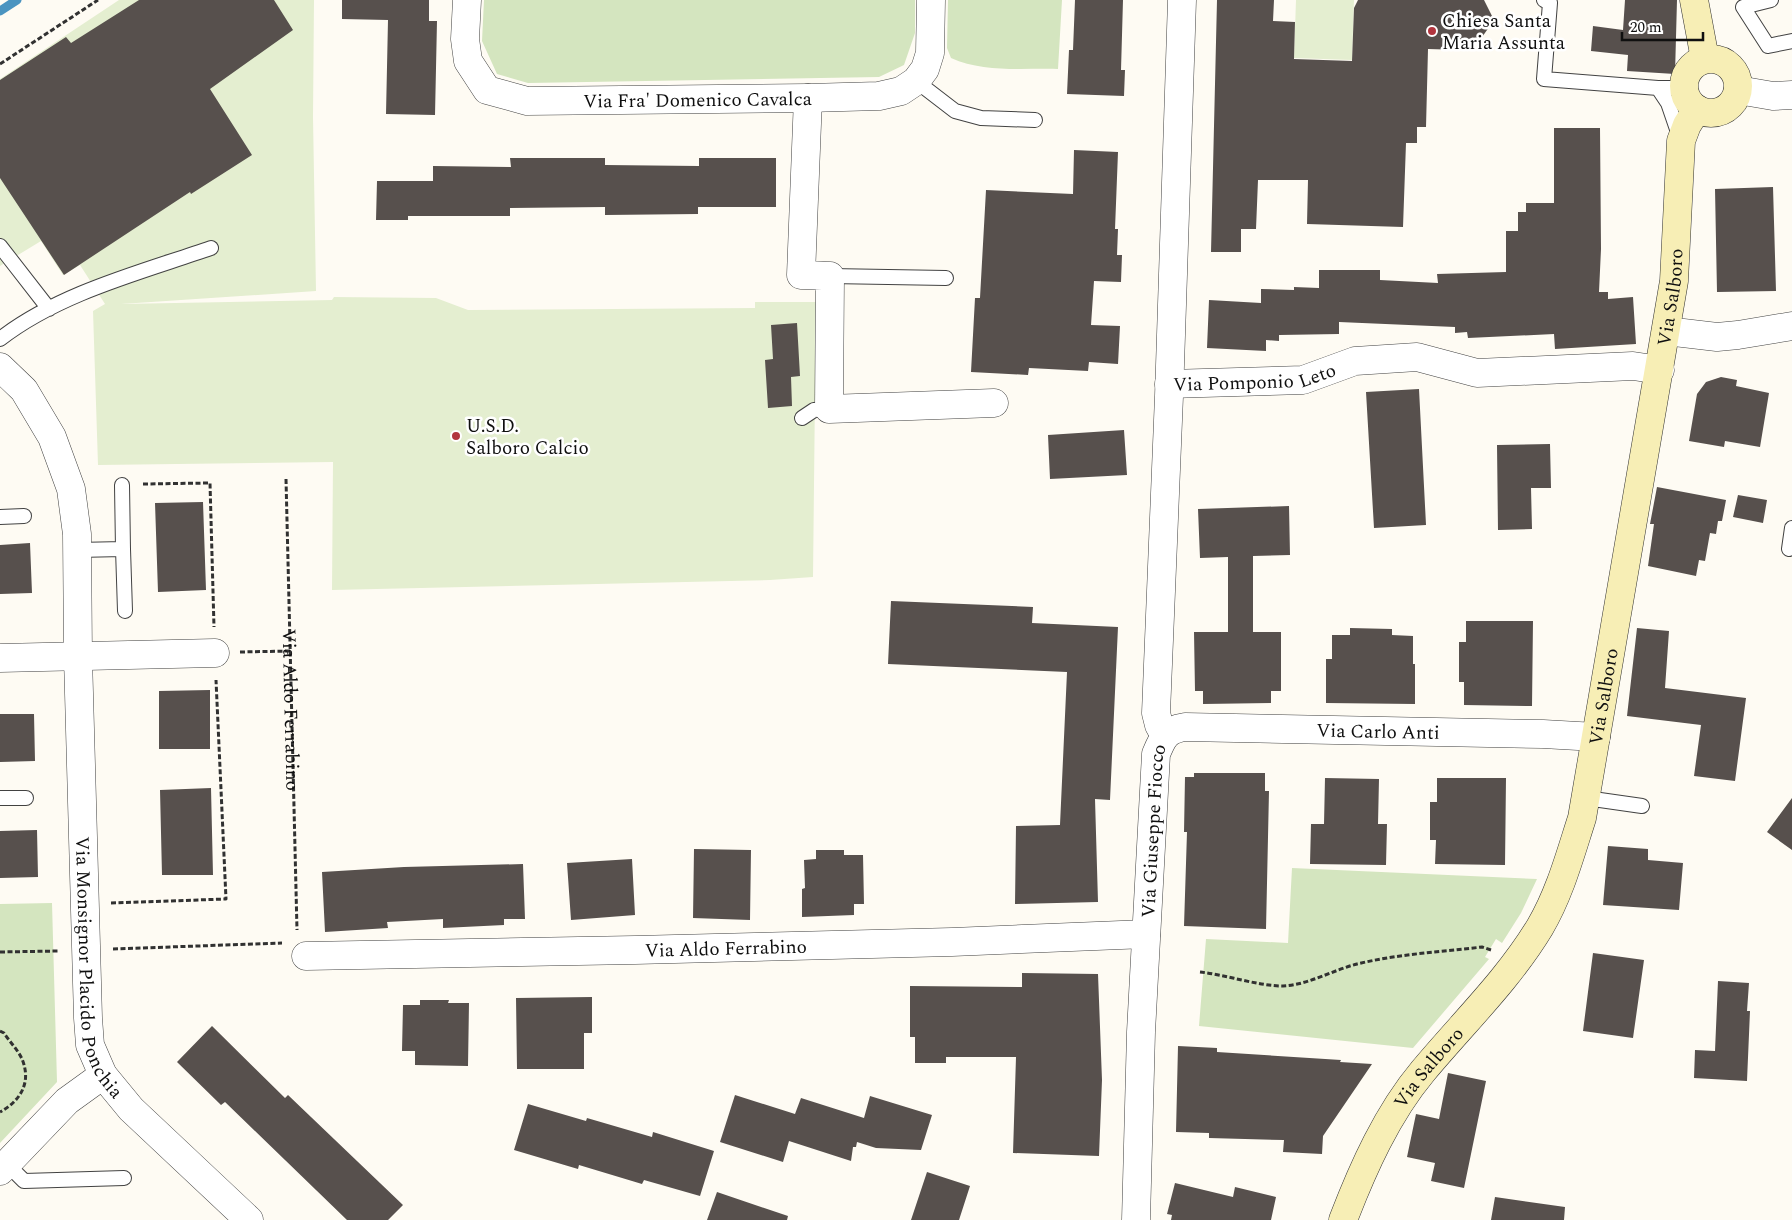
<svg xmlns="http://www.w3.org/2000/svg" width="1792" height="1220" viewBox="0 0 1792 1220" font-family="Spectral,serif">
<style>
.green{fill:#d4e5bf}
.pitch{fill:#e4eed0}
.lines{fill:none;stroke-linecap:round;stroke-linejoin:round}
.stream{stroke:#4b94c0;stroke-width:9}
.building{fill:#57504d}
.lane-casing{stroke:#424242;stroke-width:16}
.street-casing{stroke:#424242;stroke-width:29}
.secondary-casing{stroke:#313131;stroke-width:29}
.path{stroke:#313131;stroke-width:3;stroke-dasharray:5 2.5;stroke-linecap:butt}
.lane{stroke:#fff;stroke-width:14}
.street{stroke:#fff;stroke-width:28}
.secondary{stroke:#f7eeb5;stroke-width:28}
.poi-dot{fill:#b2353e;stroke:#fff;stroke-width:2}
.labels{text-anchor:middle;stroke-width:5;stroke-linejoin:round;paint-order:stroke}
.poi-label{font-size:19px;fill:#0f0f0f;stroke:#fff;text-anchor:start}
.street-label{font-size:19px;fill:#0f0f0f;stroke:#fff}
</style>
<rect width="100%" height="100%" fill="#fefbf3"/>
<path class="green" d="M 484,0 L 915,0 L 915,33 L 904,65 L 879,77 L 528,83 L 497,74 L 482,41 Z
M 948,0 L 1062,0 L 1058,69 C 1023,68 984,73 951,58 L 947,48 Z
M 1292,868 L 1537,879 L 1521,913 L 1502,943 L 1496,939 L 1485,957 L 1489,959 L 1413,1048 L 1199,1026 L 1206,939 L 1288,943 Z
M 52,903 L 57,1082 L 0,1143 L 0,904 Z"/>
<path class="pitch" d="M 119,0 L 314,0 L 313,117 L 316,291 L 121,304 L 332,300 L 334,297 L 436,298 L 468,310 L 755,308 L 755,302 L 816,302 L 813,577 L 770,580 L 332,590 L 333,462 L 98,465 L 93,311 L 105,304 L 80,265 L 63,275 L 41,241 L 0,266 L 0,79 Z
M 1296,0 L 1354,0 L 1352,60 L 1294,58 Z"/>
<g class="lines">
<path class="stream" d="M 0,11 L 17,0"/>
</g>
<path class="building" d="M 139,0 L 274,0 L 293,30 L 210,89 L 252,155 L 191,194 L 190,192 L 64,275 L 0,178 L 0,80 L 66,37 L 71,43 Z
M 342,0 L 429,0 L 429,21 L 437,21 L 435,115 L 386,114 L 388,20 L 342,19 Z
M 1075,0 L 1123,0 L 1121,70 L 1125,70 L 1124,96 L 1067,94 L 1069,50 L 1073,50 Z
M 1217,0 L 1274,0 L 1273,21 L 1295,22 L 1294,59 L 1352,61 L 1354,8 L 1358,0 L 1484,0 L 1494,20 L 1480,40 L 1476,42 L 1465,45 L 1461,50 L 1428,49 L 1426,127 L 1417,127 L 1417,143 L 1406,143 L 1403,227 L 1307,224 L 1308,180 L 1258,180 L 1256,229 L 1241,229 L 1241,252 L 1211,252 Z
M 1625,0 L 1677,0 L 1675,74 L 1627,71 L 1628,55 L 1591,51 L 1593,26 L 1623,30 Z
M 1554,128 L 1600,128 L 1601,249 L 1599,292 L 1608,292 L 1608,299 L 1633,297 L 1636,344 L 1555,349 L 1554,334 L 1468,338 L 1467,332 L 1455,333 L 1455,327 L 1339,322 L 1339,334 L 1279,335 L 1279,341 L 1266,340 L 1266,351 L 1207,348 L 1209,300 L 1261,303 L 1261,289 L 1294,290 L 1294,287 L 1319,288 L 1319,270 L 1380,270 L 1380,280 L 1438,283 L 1437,274 L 1506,272 L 1506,231 L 1518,231 L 1518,212 L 1526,212 L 1526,203 L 1554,203 Z
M 1074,150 L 1118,152 L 1115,229 L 1118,229 L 1117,255 L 1122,255 L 1121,282 L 1094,281 L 1091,325 L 1120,326 L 1118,364 L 1089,362 L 1088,371 L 1029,368 L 1028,375 L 971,372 L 975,298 L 980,298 L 986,190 L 1073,194 Z
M 510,158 L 605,158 L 605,165 L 699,166 L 699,158 L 776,158 L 776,207 L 698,207 L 698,214 L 605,215 L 605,207 L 510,208 L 510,216 L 408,216 L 408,220 L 376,220 L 377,181 L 433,181 L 433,166 L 511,167 Z
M 1773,187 L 1776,291 L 1717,292 L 1715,189 Z
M 797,323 L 800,376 L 791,377 L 792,406 L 768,408 L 765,360 L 773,359 L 771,325 Z
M 1721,377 L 1737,380 L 1736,386 L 1769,393 L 1760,447 L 1725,441 L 1724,447 L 1689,441 L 1697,394 L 1706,382 Z
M 1419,389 L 1426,525 L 1374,528 L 1366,392 Z
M 1124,430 L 1127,475 L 1050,479 L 1048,435 Z
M 1550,444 L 1551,488 L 1531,488 L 1532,529 L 1498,530 L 1497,445 Z
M 1657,487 L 1726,500 L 1722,521 L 1718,521 L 1716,534 L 1710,533 L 1705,561 L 1699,560 L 1696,576 L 1648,566 L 1654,524 L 1650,524 Z
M 1738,495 L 1767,500 L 1763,523 L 1733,517 Z
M 203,502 L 206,590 L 158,592 L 155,503 Z
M 1289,506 L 1290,555 L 1253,556 L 1253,632 L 1281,632 L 1281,691 L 1271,691 L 1271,703 L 1203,704 L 1203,691 L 1195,691 L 1194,632 L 1228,632 L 1228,557 L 1200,558 L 1198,509 Z
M 30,543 L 32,593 L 0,594 L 0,545 Z
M 891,601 L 1033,607 L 1032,623 L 1118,627 L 1110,800 L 1095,799 L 1098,902 L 1015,904 L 1016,826 L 1060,825 L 1067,672 L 888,664 Z
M 1466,621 L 1533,621 L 1532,706 L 1464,705 L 1464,682 L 1459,682 L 1459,642 L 1466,642 Z
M 1350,628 L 1392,629 L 1392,635 L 1413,636 L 1413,664 L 1415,664 L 1415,704 L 1326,703 L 1326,659 L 1332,659 L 1332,635 L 1350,635 Z
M 1637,628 L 1669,631 L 1665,688 L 1746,698 L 1735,781 L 1694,776 L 1701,725 L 1627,716 Z
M 210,690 L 210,749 L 159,749 L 159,691 Z
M 0,714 L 34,714 L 35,761 L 0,762 Z
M 1194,773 L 1265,773 L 1265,791 L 1269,791 L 1266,929 L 1184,926 L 1187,832 L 1184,832 L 1185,777 L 1194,777 Z
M 1325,778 L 1379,779 L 1378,824 L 1387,824 L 1386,865 L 1310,864 L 1311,824 L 1324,824 Z
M 1437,778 L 1506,778 L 1505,865 L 1435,864 L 1436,840 L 1430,840 L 1430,802 L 1437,802 Z
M 211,788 L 213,875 L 162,875 L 160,790 Z
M 1792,798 L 1792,850 L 1767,832 Z
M 37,830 L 38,877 L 0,878 L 0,831 Z
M 1608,846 L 1648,849 L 1648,860 L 1683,863 L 1679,910 L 1603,905 Z
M 694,849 L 751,850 L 750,920 L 693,918 Z
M 816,850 L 844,850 L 844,855 L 863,855 L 864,904 L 854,904 L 854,915 L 802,917 L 802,889 L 805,888 L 804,860 L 816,859 Z
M 632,859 L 635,915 L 571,920 L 567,863 Z
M 523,864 L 525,919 L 504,919 L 504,925 L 443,928 L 443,919 L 387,922 L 388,928 L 325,932 L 322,872 L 404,867 Z
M 1593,953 L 1644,960 L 1633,1038 L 1583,1031 Z
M 1022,973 L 1098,974 L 1102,1080 L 1099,1156 L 1013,1153 L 1016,1057 L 946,1057 L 946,1063 L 915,1063 L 915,1037 L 910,1037 L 910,986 L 1022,987 Z
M 1718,981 L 1749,983 L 1747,1011 L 1750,1011 L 1747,1081 L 1694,1078 L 1695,1050 L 1715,1051 Z
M 592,997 L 592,1033 L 584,1033 L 584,1069 L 517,1069 L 516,998 Z
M 420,1000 L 449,1000 L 448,1003 L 469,1003 L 468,1066 L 415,1065 L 415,1051 L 402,1051 L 403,1005 L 420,1005 Z
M 212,1026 L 285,1098 L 288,1095 L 403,1205 L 388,1220 L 347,1220 L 225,1102 L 221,1105 L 177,1062 Z
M 1178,1046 L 1217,1048 L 1217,1052 L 1341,1060 L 1340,1062 L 1372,1064 L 1323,1136 L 1322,1154 L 1283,1152 L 1284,1140 L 1209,1138 L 1209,1133 L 1176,1132 Z
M 1448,1073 L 1486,1081 L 1464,1188 L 1431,1181 L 1435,1163 L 1407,1157 L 1416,1114 L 1439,1119 Z
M 735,1095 L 795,1114 L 801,1098 L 864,1118 L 870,1096 L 932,1115 L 921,1150 L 876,1148 L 857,1142 L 856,1147 L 853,1147 L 851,1161 L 789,1141 L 783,1162 L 720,1142 Z
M 528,1104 L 586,1121 L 587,1118 L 652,1137 L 653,1132 L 714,1151 L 700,1196 L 644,1180 L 642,1184 L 579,1165 L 578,1169 L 514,1150 Z
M 927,1172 L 970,1186 L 959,1220 L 911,1220 Z
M 1175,1183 L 1233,1197 L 1235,1187 L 1276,1197 L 1271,1220 L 1171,1220 L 1172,1215 L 1167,1214 Z
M 717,1192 L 788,1216 L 787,1220 L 707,1220 Z
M 1495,1197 L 1565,1207 L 1564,1220 L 1491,1220 Z"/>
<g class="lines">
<g class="lane-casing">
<path id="lane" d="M 1544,0 L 1550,3 L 1544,79 L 1658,88 L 1684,88
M 1771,0 L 1743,7 L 1768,46 L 1792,41
M 916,81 L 955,111 L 981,118 L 1035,120
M 1658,88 L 1668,103 L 1680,138
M 0,246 L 49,309
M 830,276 L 946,278
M 0,339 C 59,293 142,272 211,248
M 802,418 L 814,410 L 829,409
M 122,485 L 123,549
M 0,517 L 24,516
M 1789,549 L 1792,528
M 77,550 L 123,549 L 125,611
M 0,798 L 26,798
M 1586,798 L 1642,806
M 7,1164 L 24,1181 L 124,1178"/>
</g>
<g class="street-casing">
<g id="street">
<path id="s2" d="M 467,0 L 465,39 L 468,61 L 487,90 L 527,101 L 808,98 L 879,96 L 901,91 L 916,81 L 925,69 L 930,53 L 931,0"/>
<path d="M 1738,90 L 1773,96 L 1792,95"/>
<path d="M 808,98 L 801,275 L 830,276 L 829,409 L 994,403"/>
<path d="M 1666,331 L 1717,337 L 1738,335 L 1792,326"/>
<path id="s3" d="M 0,367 L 24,390 L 52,437 L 71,489 L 77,534 L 78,657 L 88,1018 L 90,1045 L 103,1075 L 131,1109 L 249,1220"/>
<path id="s4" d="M 1169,384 L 1303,380 L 1355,361 L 1417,357 L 1477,373 L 1633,366 L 1660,370"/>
<path d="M 0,658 L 215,653"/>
<path d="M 1165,736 L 1159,725 L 1156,713 L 1169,396 L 1182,0"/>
<path id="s5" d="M 306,956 L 635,950 L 952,942 L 1146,934"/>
<path d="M 0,1171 L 67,1101 L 103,1075"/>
<path id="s6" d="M 1136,1220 L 1141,1032 L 1156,754 C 1163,737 1166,730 1185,727 L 1543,734 L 1596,737"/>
</g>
</g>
<g class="secondary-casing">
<g id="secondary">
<path d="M 1694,0 L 1705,59"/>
<circle cx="1711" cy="86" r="27"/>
<path id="s7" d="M 1343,1220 C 1363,1168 1387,1114 1423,1071 C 1463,1023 1508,980 1540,927 C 1560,893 1570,855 1582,818 L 1674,281 L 1681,141 L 1687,125 L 1697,109"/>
</g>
</g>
<g class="path">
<path d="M 0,64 L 98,0"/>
<path id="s1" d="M 286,479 L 297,930"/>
<path d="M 143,484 L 210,483 L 214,627"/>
<path d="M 240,652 L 290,651"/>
<path d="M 111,903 L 226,899 L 216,680"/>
<path d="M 113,949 L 282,943"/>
<path d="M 0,952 L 59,951"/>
<path d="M 1200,972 C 1227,975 1258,986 1283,986 C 1308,985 1333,970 1357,964 C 1398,954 1440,952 1482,947 L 1491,950"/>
<path d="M 0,1031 L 4,1033 C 9,1041 18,1050 22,1059 C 32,1083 20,1101 0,1112"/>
</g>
<use href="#lane" class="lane"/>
<use href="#street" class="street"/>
<use href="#secondary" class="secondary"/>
</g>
<g class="poi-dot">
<circle cx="1432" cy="31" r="5"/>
<circle cx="456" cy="436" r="5"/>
</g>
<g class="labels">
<g class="poi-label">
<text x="1442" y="27">Chiesa Santa<tspan x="1442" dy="22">Maria Assunta</tspan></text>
<text x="466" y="432">U.S.D.<tspan x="466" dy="22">Salboro Calcio</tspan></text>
</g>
<g class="street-label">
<text dy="7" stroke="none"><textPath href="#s2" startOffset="308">Via Fra' Domenico Cavalca</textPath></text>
<text dy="7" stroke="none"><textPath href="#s7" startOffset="1001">Via Salboro</textPath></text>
<text dy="7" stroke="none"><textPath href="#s4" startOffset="86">Via Pomponio Leto</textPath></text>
<text dy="7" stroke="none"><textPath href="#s7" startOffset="596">Via Salboro</textPath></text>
<text dy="7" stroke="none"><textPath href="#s1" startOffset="231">Via Aldo Ferrabino</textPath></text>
<text dy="7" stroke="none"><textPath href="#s6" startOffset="702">Via Carlo Anti</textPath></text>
<text dy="7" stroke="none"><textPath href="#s6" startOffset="390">Via Giuseppe Fiocco</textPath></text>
<text dy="7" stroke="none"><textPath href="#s5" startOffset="420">Via Aldo Ferrabino</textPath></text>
<text dy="7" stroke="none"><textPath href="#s3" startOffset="625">Via Monsignor Placido Ponchia</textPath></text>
<text dy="7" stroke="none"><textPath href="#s7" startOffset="176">Via Salboro</textPath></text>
</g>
</g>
<path d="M1622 32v8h81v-8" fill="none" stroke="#0f0f0f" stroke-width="2.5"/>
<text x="1630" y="32" font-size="15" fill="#0f0f0f" stroke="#ffffff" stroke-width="4" paint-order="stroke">20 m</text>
</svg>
